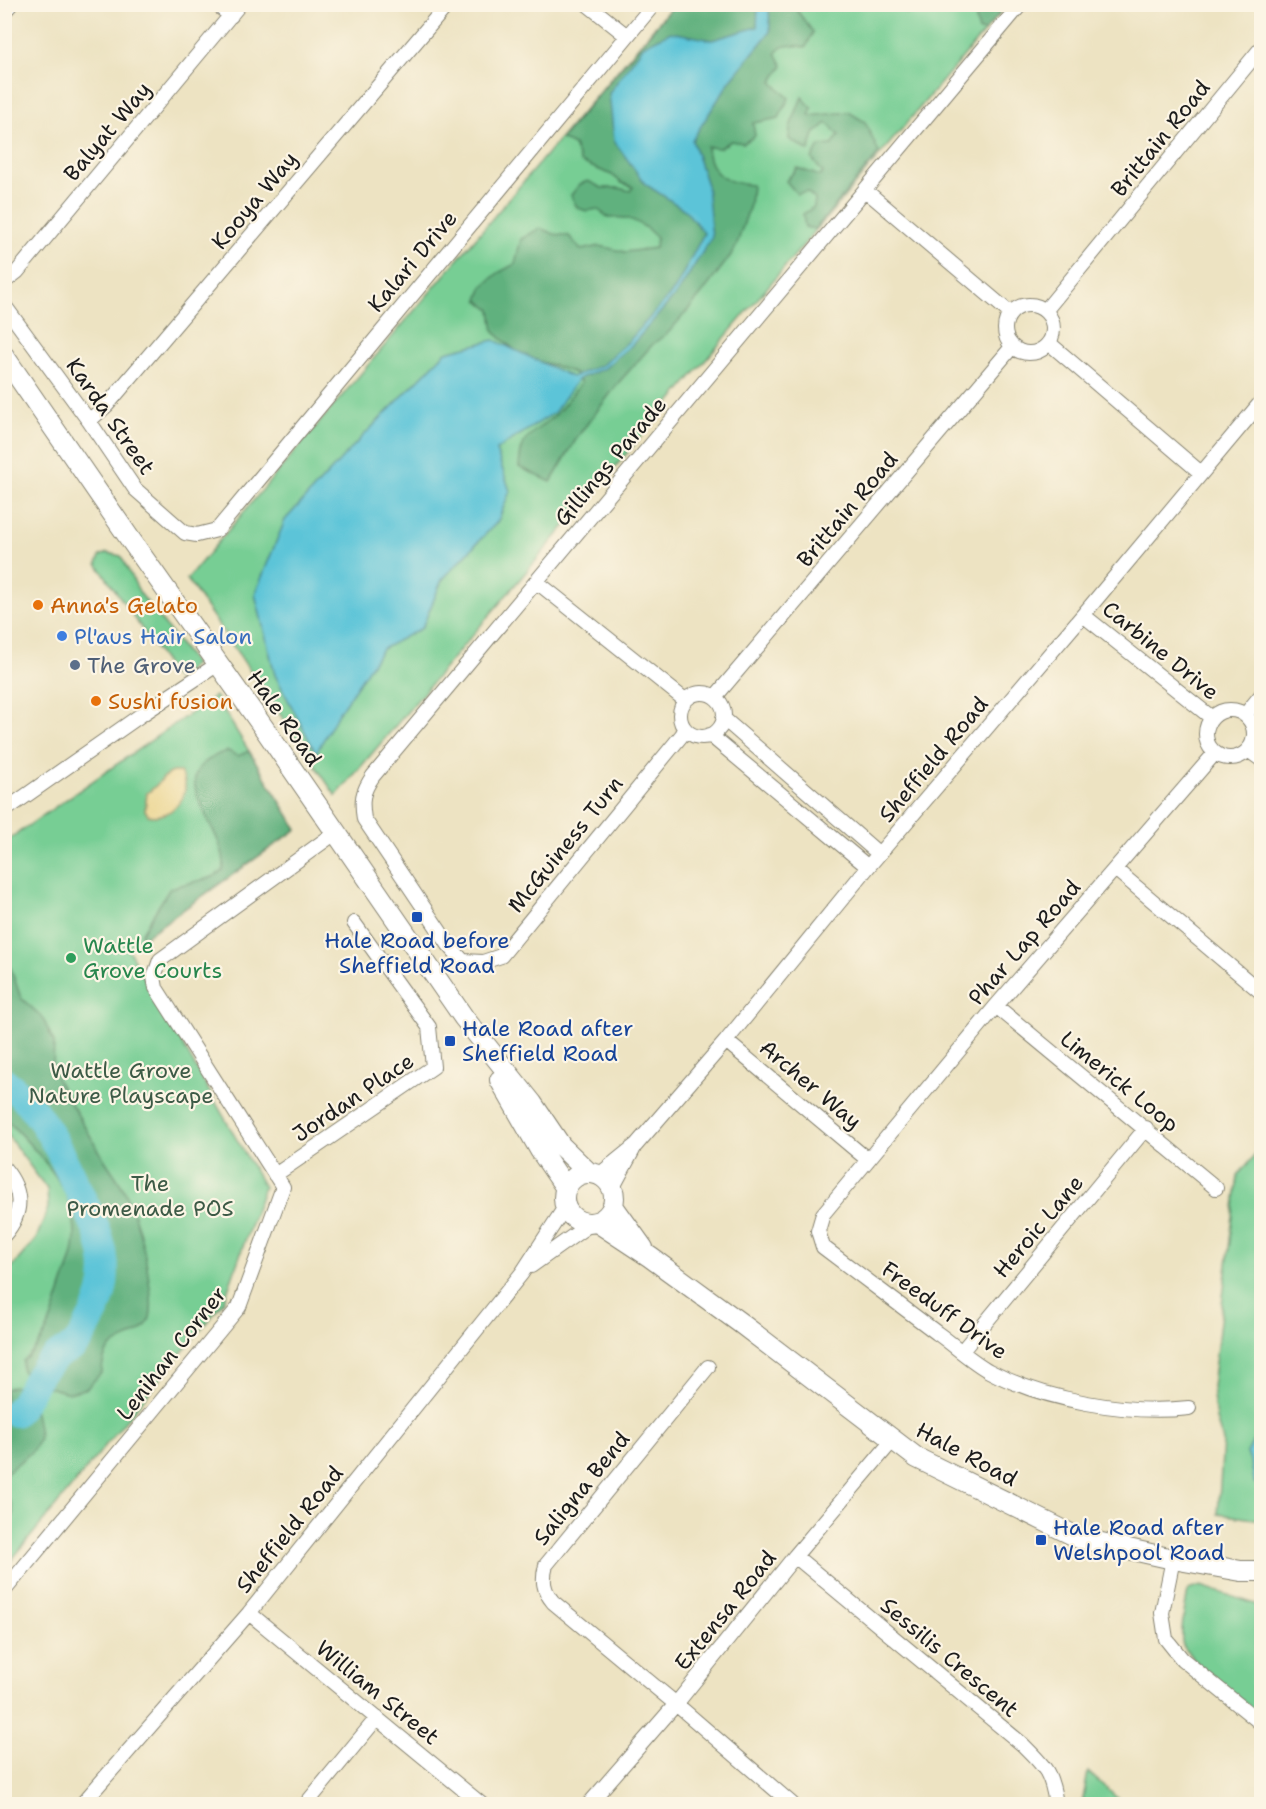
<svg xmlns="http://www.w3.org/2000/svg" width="1266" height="1809" viewBox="0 0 1266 1809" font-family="'Shantell Sans',sans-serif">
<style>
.green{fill:#77ce94;stroke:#4a7558;stroke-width:1.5}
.forest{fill:#61b17e;stroke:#3e664d;stroke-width:1.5}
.sand{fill:#eeda9e;stroke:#857b5d;stroke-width:1.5}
.water{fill:#5cc4d8;stroke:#3c707a;stroke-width:1.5}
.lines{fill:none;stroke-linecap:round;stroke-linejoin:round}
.river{stroke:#5cc4d8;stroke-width:28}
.street-casing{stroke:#84806f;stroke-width:16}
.secondary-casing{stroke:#84806f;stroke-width:22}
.street{stroke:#fff;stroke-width:14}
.secondary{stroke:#fff;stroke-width:20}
.food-dot{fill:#e8710a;stroke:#fcf5e5;stroke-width:2}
.shop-dot{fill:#3f7fe0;stroke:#fcf5e5;stroke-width:2}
.service-dot{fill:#5c6f8a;stroke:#fcf5e5;stroke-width:2}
.transit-dot{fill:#1a4fb4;stroke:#fcf5e5;stroke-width:2}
.leisure-dot{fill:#2e9e5b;stroke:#fcf5e5;stroke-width:2}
.labels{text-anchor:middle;stroke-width:4.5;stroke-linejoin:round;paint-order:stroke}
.street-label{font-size:22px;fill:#1c1c1c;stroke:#fcf5e5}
.food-label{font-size:22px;fill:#c56008;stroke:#fcf5e5;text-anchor:start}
.shop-label{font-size:22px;fill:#366cbe;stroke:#fcf5e5;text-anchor:start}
.service-label{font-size:22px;fill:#4e5e75;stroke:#fcf5e5;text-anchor:start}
.transit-label{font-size:22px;fill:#164399;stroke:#fcf5e5;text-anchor:start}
.leisure-label{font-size:22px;fill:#27864d;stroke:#fcf5e5;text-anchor:start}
.park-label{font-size:22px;fill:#3c5a46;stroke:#fcf5e5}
</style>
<rect width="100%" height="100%" fill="#fcf5e5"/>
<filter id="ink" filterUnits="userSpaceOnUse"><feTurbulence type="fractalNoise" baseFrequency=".0167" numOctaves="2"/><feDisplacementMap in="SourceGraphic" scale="12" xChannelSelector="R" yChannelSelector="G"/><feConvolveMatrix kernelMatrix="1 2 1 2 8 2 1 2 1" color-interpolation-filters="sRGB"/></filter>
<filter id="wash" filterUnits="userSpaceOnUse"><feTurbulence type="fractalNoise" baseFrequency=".008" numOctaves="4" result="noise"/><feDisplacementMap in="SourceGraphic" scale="24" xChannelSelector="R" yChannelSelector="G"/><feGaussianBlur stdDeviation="1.35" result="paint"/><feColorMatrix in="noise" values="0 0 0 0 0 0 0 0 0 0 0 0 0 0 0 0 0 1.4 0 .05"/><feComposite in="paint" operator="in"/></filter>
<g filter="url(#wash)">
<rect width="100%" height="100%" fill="#ede3c2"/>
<path class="green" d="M 673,5 L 1007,5 L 336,796 L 187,579 Z
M 107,553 L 121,556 L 140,593 L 195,664 L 177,680 L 97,564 L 100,556 Z
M 215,696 L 297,829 L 128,949 L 264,1187 L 224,1301 L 5,1568 L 5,1275 L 36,1239 L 48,1208 L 47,1189 L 5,1132 L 5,842 Z
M 1261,1148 L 1261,1520 L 1218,1514 L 1223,1441 L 1216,1419 L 1212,1387 L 1238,1175 Z
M 1201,1586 L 1261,1606 L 1261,1716 C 1246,1703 1185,1659 1182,1642 C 1180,1625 1186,1606 1188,1590 Z
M 1088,1772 L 1124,1804 L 1082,1804 Z"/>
<path class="forest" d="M 674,5 L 793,5 L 813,32 L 806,47 C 794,46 783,42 776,53 L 783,66 L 772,82 L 789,98 L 779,118 L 753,123 L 755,136 L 744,143 L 731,141 L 720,148 L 707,147 C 709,175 726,183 752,185 L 750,205 L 736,247 L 731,255 L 701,295 L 669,332 L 653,344 L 620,381 L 578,436 L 551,482 L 519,467 C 521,433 531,436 554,416 C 564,407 572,393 581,383 L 574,373 L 553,365 L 525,359 L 494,332 L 491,310 L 478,300 L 483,286 L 498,273 L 515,264 L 521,239 L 540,228 L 554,234 L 569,236 L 581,250 L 600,246 L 625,252 L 655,248 L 656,237 C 642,223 629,215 609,218 L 597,209 L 587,211 L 577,208 L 571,195 L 580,184 L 588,181 L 602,188 L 619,188 L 630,191 L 633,187 L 622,183 L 612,175 L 580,162 L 574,145 L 561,139 Z
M 895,5 L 946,5 L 906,13 Z
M 962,5 L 1007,5 L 985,31 L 979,31 L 975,15 Z
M 802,97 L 812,108 L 809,116 L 849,112 L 865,122 L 879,153 L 815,229 L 805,227 L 803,214 L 814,207 L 815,199 L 807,192 L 797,194 L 786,181 L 797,168 L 820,176 L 823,173 L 812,159 L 819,146 L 832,145 L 839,135 L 827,123 L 814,134 L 809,151 L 789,139 L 790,127 Z
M 228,751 L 238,756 L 249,751 L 297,829 L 143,938 L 141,934 L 170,888 L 213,877 L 223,870 C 232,837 166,782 210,759 C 216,755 221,752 228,751 Z
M 4,959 L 11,969 L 21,998 L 42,1017 L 54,1042 L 53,1069 L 58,1082 C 73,1107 88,1132 103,1157 C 110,1169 119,1180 125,1192 C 137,1219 146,1253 149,1281 C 151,1293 153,1306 150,1318 C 141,1345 103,1330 102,1372 L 87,1388 L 69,1393 L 30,1382 L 22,1370 L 23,1361 C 47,1339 51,1321 61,1290 C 66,1273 75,1256 75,1237 C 76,1187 36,1151 5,1118 Z
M 13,1386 C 19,1387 24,1390 28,1395 C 33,1402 41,1433 38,1441 C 33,1455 15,1464 5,1474 L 5,1390 Z
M 5,1496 C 16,1505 15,1519 5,1528 Z"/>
<path class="sand" d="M 172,772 L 180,772 C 196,793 171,821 148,815 L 145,810 L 147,793 C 159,786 161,776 172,772 Z"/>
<path class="water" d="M 758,5 L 769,5 L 770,32 L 730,81 L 692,140 L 707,185 L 712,237 L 678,292 L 632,345 L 616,358 L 605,368 L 578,379 L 554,413 L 496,450 L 510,491 L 498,521 L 442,580 L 422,628 L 382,649 L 341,709 L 316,753 L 275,675 L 255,594 L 285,520 L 361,438 L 446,352 L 494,340 L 572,377 L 602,365 L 629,341 L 675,289 L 704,233 L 685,210 L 645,184 L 614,141 L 609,93 L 644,45 L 671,32 L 712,40 L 757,27 Z
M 1261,1432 L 1261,1485 L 1254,1483 L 1252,1467 L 1247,1453 L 1253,1441 Z"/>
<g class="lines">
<path class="river" d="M 4,1081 C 36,1104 54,1139 70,1173 C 93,1223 123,1264 91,1319 C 86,1328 82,1339 74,1346 C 71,1349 66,1350 62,1352 C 56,1356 50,1362 45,1367 C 33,1381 29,1399 15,1413"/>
</g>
</g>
<g filter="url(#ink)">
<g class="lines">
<g class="street-casing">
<path id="street" d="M 216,4 L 231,16
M 587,4 L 627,36
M 4,12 L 11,4
M 865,190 L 1010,313
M 4,282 L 17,272 L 240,4
M1005 329a24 24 0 1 1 48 0a24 24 0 1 1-48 0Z
M 4,305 L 89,421 L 135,489 L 185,533 L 197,535 L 217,530 L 654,4
M 1045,311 L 1262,47
M 1049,343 L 1201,473
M 89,421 L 107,405 L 448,4
M 537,582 L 685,700
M 1083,615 L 1212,718
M680 715a22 22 0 1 1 44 0a22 22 0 1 1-44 0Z
M 715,697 L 1012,347
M1206 734a24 24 0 1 1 48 0a24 24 0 1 1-48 0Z
M 1245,715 L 1262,694
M 723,718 L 879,854
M 686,730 L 501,956 L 483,962 L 463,961 L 449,945 L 364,819 C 361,800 362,792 373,776 L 1021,4
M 710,735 L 868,867
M 1248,750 L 1262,760
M 4,811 L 141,715 L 218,664
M 1115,869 L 1262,993
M 996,1006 L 1216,1188
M 726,1041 L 868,1160
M 4,1168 C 23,1191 24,1212 4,1235
M 275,1175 L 433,1067 L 429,1027 L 354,923
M 599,1175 L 636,1145 L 726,1041 L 868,867 L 1083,615 L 1262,401
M 612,1189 L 633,1150
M 531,1266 L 590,1224
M 962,1351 L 1146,1128
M 708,1367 L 546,1565 C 542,1580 543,1590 553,1602 L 676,1704 L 792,1804
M 1189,1408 C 1128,1415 1044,1400 989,1371 C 971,1361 954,1345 937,1333 C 899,1304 861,1276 823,1247 L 818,1231 L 823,1214 L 996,1006 L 1215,753
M 795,1556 L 1022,1744 C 1045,1767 1051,1771 1056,1804
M 1173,1559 L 1162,1613 L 1166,1639 L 1182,1659 L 1262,1724
M 4,1591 L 239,1307 L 283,1187 L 156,988 L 154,977 L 160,960 L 335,833
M 249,1613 L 481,1804
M 82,1804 L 249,1613 L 522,1273 L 565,1207
M 306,1804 L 377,1718
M 589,1804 L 676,1704 L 795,1556 L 893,1440"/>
</g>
<g class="secondary-casing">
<path id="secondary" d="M 4,356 L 130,539 L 266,731 L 464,1018 L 532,1103 L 561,1146 L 589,1173
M 500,1080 L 540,1150 L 566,1188
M564 1198a25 25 0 1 1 50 0a25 25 0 1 1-50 0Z
M 613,1206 L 643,1248
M 597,1222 L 650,1257 L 739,1322 L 917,1458 L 1079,1538 L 1173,1559 L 1241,1571 L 1262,1571"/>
</g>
<use href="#street" class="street"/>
<use href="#secondary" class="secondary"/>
</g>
</g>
<g class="food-dot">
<circle cx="38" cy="605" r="6"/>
<circle cx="96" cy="701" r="6"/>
</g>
<circle class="shop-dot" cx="62" cy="636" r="6"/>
<circle class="service-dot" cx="75" cy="665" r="6"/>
<g class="transit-dot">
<rect x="411" y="911" width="12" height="12" rx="3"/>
<rect x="444" y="1035" width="12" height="12" rx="3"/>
<rect x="1035" y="1534" width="12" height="12" rx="3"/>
</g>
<circle class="leisure-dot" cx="71" cy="958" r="6"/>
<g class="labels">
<g class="street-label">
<text transform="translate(107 131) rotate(-50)" y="8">Balyat Way</text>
<text transform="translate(1160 138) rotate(-51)" y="8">Brittain Road</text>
<text transform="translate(254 200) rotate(-50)" y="8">Kooya Way</text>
<text transform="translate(412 261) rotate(-50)" y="8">Kalari Drive</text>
<text transform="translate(111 416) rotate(55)" y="8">Karda Street</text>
<text transform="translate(610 461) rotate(-50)" y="8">Gillings Parade</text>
<text transform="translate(847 509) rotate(-50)" y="8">Brittain Road</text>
<text transform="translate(1161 650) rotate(39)" y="8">Carbine Drive</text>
<text transform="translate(285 718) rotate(55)" y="8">Hale Road</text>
<text transform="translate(933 759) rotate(-50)" y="8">Sheffield Road</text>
<text transform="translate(565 844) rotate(-51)" y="8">McGuiness Turn</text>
<text transform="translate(1024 942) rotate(-49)" y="8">Phar Lap Road</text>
<text transform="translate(1120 1081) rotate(39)" y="8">Limerick Loop</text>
<text transform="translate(811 1084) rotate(40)" y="8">Archer Way</text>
<text transform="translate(353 1097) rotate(-34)" y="8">Jordan Place</text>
<text transform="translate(1038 1226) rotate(-50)" y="8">Heroic Lane</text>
<text transform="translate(945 1310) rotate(36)" y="8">Freeduff Drive</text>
<text transform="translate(171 1353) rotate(-52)" y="8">Lenihan Corner</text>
<text transform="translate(967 1454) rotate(28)" y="8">Hale Road</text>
<text transform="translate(581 1488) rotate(-51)" y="8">Saligna Bend</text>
<text transform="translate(289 1529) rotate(-51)" y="8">Sheffield Road</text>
<text transform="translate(725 1610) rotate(-51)" y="8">Extensa Road</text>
<text transform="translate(950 1657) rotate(40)" y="8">Sessilis Crescent</text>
<text transform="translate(378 1692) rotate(39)" y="8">William Street</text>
</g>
<g class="food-label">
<text x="50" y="613">Anna's Gelato</text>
<text x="108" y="709">Sushi fusion</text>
</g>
<g class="shop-label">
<text x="74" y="644">Pl'aus Hair Salon</text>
</g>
<g class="service-label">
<text x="87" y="673">The Grove</text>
</g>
<g class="transit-label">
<text x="417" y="948" text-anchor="middle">Hale Road before<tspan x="417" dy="25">Sheffield Road</tspan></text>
<text x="462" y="1036">Hale Road after<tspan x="462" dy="25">Sheffield Road</tspan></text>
<text x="1053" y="1535">Hale Road after<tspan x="1053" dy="25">Welshpool Road</tspan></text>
</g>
<g class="leisure-label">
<text x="83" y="953">Wattle<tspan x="83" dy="25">Grove Courts</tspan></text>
</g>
<g class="park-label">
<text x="121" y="1078">Wattle Grove<tspan x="121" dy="25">Nature Playscape</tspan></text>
<text x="150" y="1191">The<tspan x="150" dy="25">Promenade POS</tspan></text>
</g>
</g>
<rect width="1266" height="1809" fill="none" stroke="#fcf5e5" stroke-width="24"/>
</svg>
